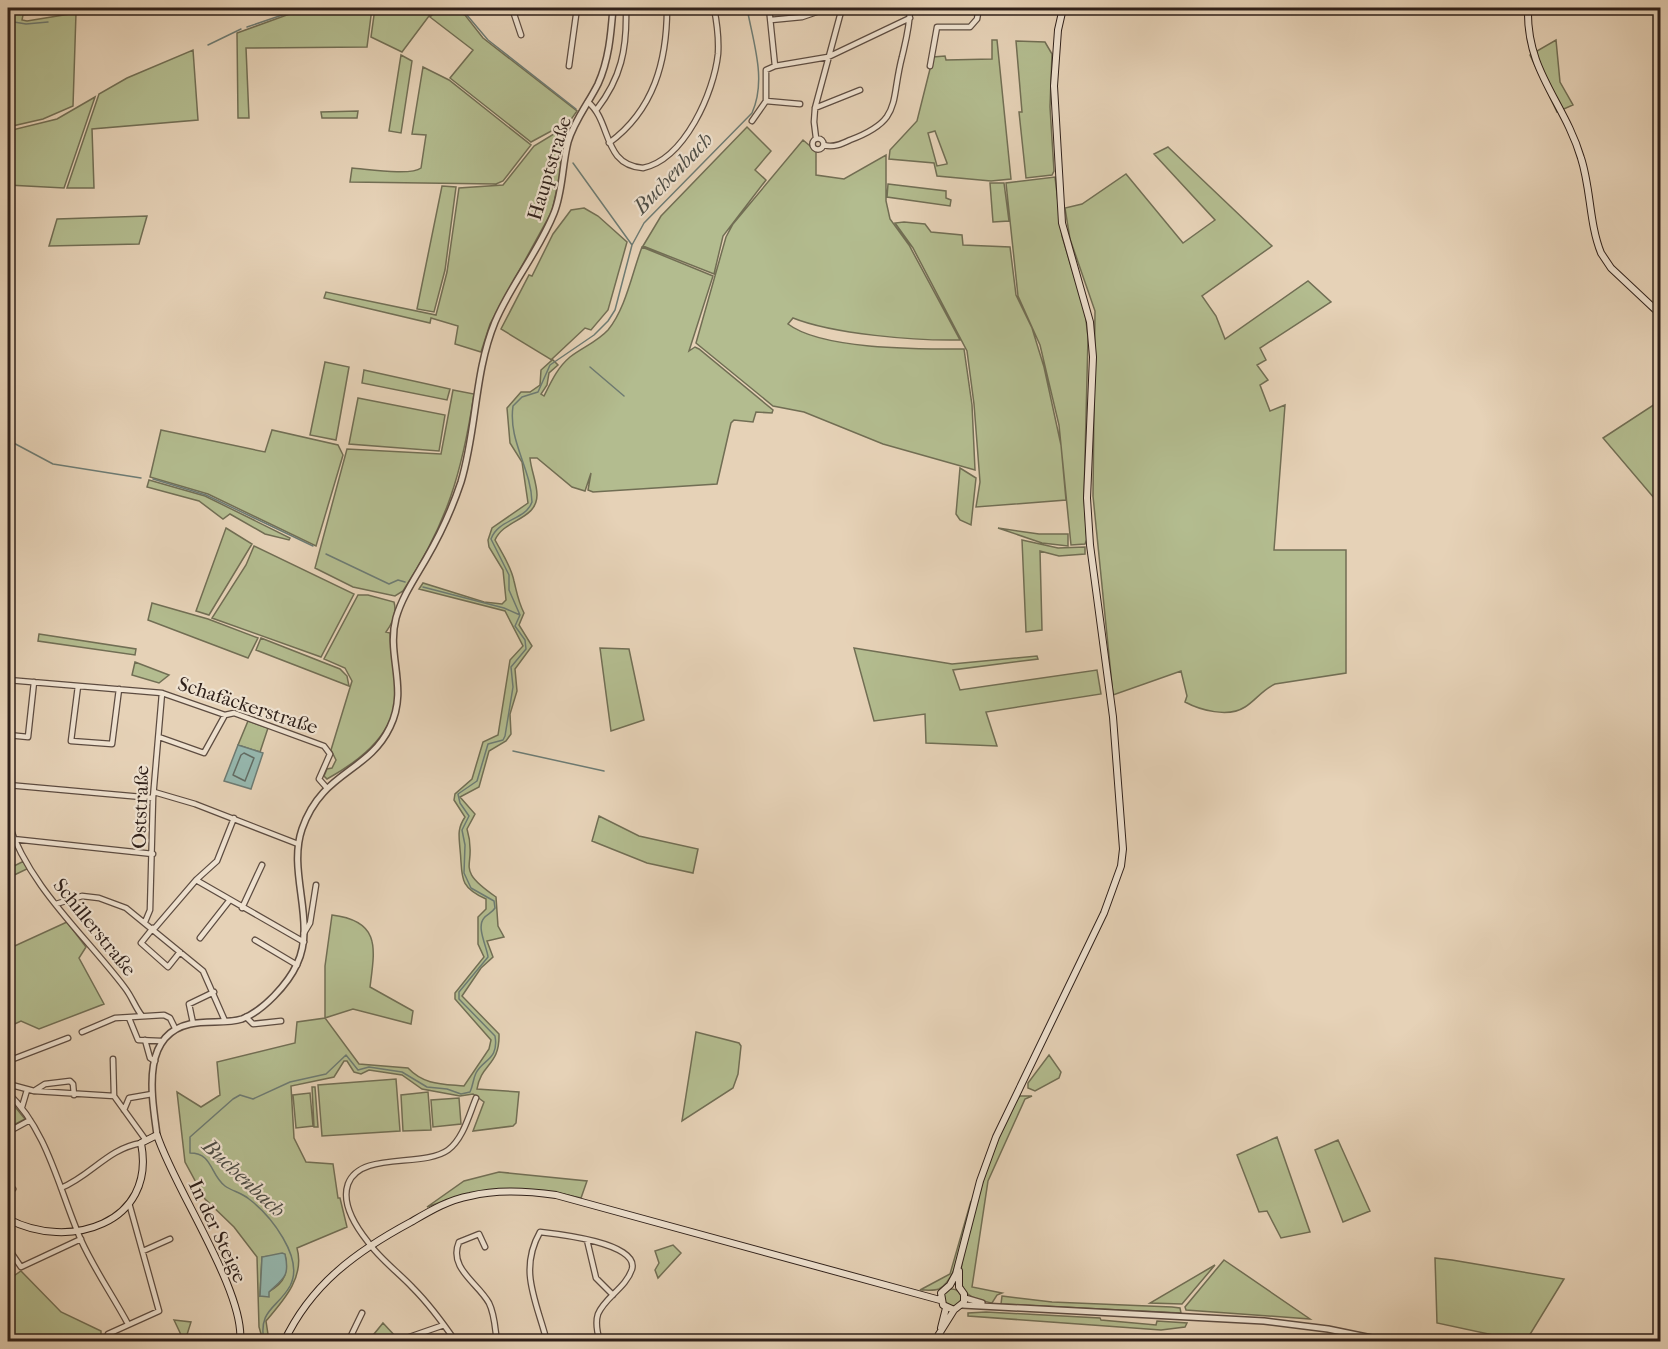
<svg xmlns="http://www.w3.org/2000/svg" width="1668" height="1349" viewBox="0 0 1668 1349" font-family="'IM FELL French Canon',serif">
<style>
.green{fill:#b3bc8f;stroke:#716e54;stroke-width:1.5;fill-rule:evenodd}
.water{fill:#96b8af;stroke:#6d7b73;stroke-width:1.5}
.lines{fill:none;stroke-linecap:round;stroke-linejoin:round}
.shore{stroke:#626c64;stroke-width:1.5}
.stream{stroke:#6d7b73;stroke-width:1.5}
.minor-casing{stroke:#5d4c41;stroke-width:7}
.tertiary-casing{stroke:#5d4c41;stroke-width:8}
.secondary-casing{stroke:#2f201a;stroke-width:8}
.minor{stroke:#efe2d0;stroke-width:4.5}
.tertiary{stroke:#efe2d0;stroke-width:5}
.secondary{stroke:#efe2d0;stroke-width:6}
.labels{text-anchor:middle;stroke-width:4.5;stroke-linejoin:round;paint-order:stroke}
.street-label{font-size:20px;fill:#2f201a;stroke:#efe2d0}
.water-label{font-size:21px;font-style:italic;fill:#4e4e47;stroke:#efe2d0}
</style>
<rect width="100%" height="100%" fill="#e6d2b7"/>
<filter id="stains"><feTurbulence type="fractalNoise" baseFrequency=".00333" numOctaves="4"/><feColorMatrix values="0 0 0 0 .2 0 0 0 0 .09 0 0 0 0 .02 0 0 0 .5 -.17"/></filter>
<radialGradient id="worn" r=".72"><stop offset=".6" stop-color="#630" stop-opacity="0"/><stop offset="1" stop-color="#630" stop-opacity=".3"/></radialGradient>
<path class="green" d="M 8,8 L 105,8 L 23,15 L 22,20 L 27,21 L 76,13 L 73,106 L 43,119 L 8,127 Z
M 306,8 L 372,8 L 367,47 L 246,48 L 249,118 L 238,118 L 237,33 Z
M 375,8 L 435,8 L 402,52 L 371,37 Z
M 439,8 L 448,8 L 465,15 L 483,38 L 577,111 L 570,121 L 531,142 L 450,78 L 473,50 L 430,17 Z
M 992,40 L 997,40 L 1011,179 L 991,181 L 937,176 L 934,163 L 889,159 L 890,150 L 917,121 L 933,57 L 945,56 L 946,60 L 992,59 ZM 935,131 L 947,163 L 947,164 L 937,166 L 928,133 Z
M 1556,40 L 1560,82 L 1573,105 L 1557,112 L 1530,55 Z
M 1016,41 L 1045,42 L 1052,54 L 1050,107 L 1054,171 L 1052,175 L 1026,178 L 1019,112 L 1022,112 Z
M 193,50 L 198,120 L 92,129 L 94,188 L 67,188 L 99,94 L 127,78 Z
M 401,55 L 412,61 L 401,133 L 389,131 Z
M 423,67 L 449,80 L 531,145 L 503,181 L 496,184 L 350,182 L 352,168 C 367,169 411,176 421,168 L 426,135 L 412,134 Z
M 95,97 L 64,188 L 8,185 L 8,131 L 57,119 Z
M 358,111 L 357,118 L 322,118 L 321,112 Z
M 567,126 L 570,129 L 552,211 L 490,324 L 481,352 L 455,344 L 458,326 L 431,318 L 430,323 L 324,298 L 326,292 L 436,315 L 447,272 L 459,188 L 503,185 L 534,146 Z
M 747,127 L 771,151 L 755,170 L 766,180 L 723,236 L 714,274 L 643,246 L 661,216 Z
M 803,140 L 816,151 L 816,175 L 844,179 L 886,155 L 886,201 L 890,219 L 909,245 L 960,340 C 916,341 833,334 793,318 L 788,324 C 822,350 921,349 964,349 L 972,405 L 975,470 L 883,444 L 804,412 L 773,406 L 696,343 L 726,237 L 733,224 Z
M 1168,147 L 1272,246 L 1202,296 L 1216,316 L 1225,339 L 1308,281 L 1331,302 L 1260,348 L 1266,360 L 1257,365 L 1268,380 L 1260,385 L 1270,411 L 1285,405 L 1274,550 L 1346,550 L 1346,673 L 1275,684 C 1262,690 1256,700 1245,707 C 1228,718 1200,710 1185,702 L 1187,696 L 1181,671 L 1113,695 L 1093,496 L 1095,311 L 1070,239 L 1065,208 L 1082,204 L 1126,174 L 1183,243 L 1215,220 L 1154,154 Z
M 1055,177 L 1062,236 L 1085,312 L 1088,337 L 1084,498 L 1087,539 L 1085,544 L 1071,545 L 1059,425 L 1040,345 L 1018,296 L 1006,183 Z
M 990,183 L 1004,183 L 1009,221 L 993,222 Z
M 888,184 L 946,191 L 946,198 L 951,200 L 950,206 L 887,197 Z
M 442,186 L 456,187 L 445,270 L 434,312 L 417,309 Z
M 584,208 L 598,216 L 627,242 L 608,310 L 591,330 L 585,328 L 552,359 L 558,365 L 549,373 L 547,385 L 541,394 L 544,396 C 551,382 557,368 570,357 C 583,347 597,342 608,330 C 626,308 632,273 642,247 L 713,276 L 689,351 L 695,347 L 699,349 L 773,410 L 772,413 L 756,412 L 753,422 L 734,420 L 731,423 L 717,484 L 593,492 L 588,490 L 591,473 L 585,491 L 572,487 L 537,458 L 530,458 C 531,470 537,483 537,495 C 537,520 504,519 495,540 C 502,553 511,566 514,581 C 517,593 518,601 524,613 L 519,625 L 532,646 L 515,669 L 517,691 L 510,714 L 511,734 L 506,741 L 489,751 L 479,787 L 460,797 L 475,814 L 467,829 C 479,868 451,866 496,897 L 498,926 L 504,937 L 487,941 L 493,957 L 481,968 L 462,996 L 499,1034 C 500,1066 481,1063 477,1089 L 519,1092 L 516,1123 L 513,1126 L 473,1131 L 484,1102 L 473,1094 L 460,1096 L 422,1089 L 402,1075 L 369,1070 L 361,1074 L 354,1072 L 347,1061 L 344,1061 L 334,1077 L 291,1086 L 294,1138 L 306,1162 L 333,1164 L 338,1198 L 340,1198 L 347,1227 L 297,1248 C 305,1277 284,1300 266,1321 L 269,1341 L 263,1341 L 259,1327 L 257,1257 L 234,1227 L 205,1199 L 185,1162 L 177,1092 L 201,1107 L 220,1095 L 217,1062 L 295,1043 L 297,1022 L 325,1018 L 325,966 L 332,915 C 381,921 375,948 370,987 L 413,1011 L 411,1024 L 353,1009 L 325,1018 L 359,1064 L 408,1068 C 424,1085 442,1084 464,1086 L 489,1049 L 491,1040 L 455,999 L 455,993 L 484,957 L 478,944 L 478,917 L 486,909 L 486,899 C 457,886 463,876 460,849 C 459,836 457,829 465,817 L 454,800 L 455,794 L 472,779 L 483,742 L 498,735 L 510,660 L 523,646 L 505,611 L 419,589 L 423,583 L 484,602 L 502,604 L 506,600 L 503,570 L 489,547 L 488,540 L 492,528 L 528,503 L 522,462 L 510,443 L 507,408 L 521,392 L 530,392 L 540,385 L 541,370 L 552,360 L 501,329 L 529,275 L 532,276 L 553,234 L 571,210 ZM 285,1255 C 290,1277 281,1287 260,1296 L 262,1257 Z
M 147,216 L 139,244 L 49,246 L 57,219 Z
M 904,222 L 925,224 L 931,232 L 962,235 L 963,245 L 1010,247 L 1016,295 L 1032,328 L 1044,367 L 1061,445 L 1066,500 L 976,507 L 980,482 L 974,404 L 967,351 L 913,248 L 895,223 Z
M 325,362 L 349,367 L 336,440 L 310,435 Z
M 364,370 L 450,389 L 447,400 L 362,383 Z
M 453,390 L 474,394 C 462,473 447,524 403,591 L 395,596 L 353,587 L 315,568 L 347,449 L 441,454 Z
M 358,398 L 445,415 L 439,451 L 349,444 Z
M 1655,404 L 1660,410 L 1660,505 L 1603,438 Z
M 161,430 L 265,452 L 272,430 L 338,445 L 343,455 L 316,546 L 208,494 L 150,477 Z
M 960,468 L 976,478 L 971,525 L 960,520 L 956,514 Z
M 149,480 L 205,496 L 290,538 L 289,540 L 265,534 L 230,514 L 223,519 L 199,501 L 147,487 Z
M 226,528 L 252,544 L 209,615 L 196,611 Z
M 998,528 L 1039,534 L 1068,534 L 1068,546 L 1042,543 Z
M 1022,540 L 1058,548 L 1085,547 L 1085,554 L 1059,556 L 1040,551 L 1042,630 L 1026,632 Z
M 254,546 L 354,594 L 321,657 L 212,618 L 246,565 Z
M 358,595 L 368,595 L 394,602 C 397,613 392,624 386,632 L 390,633 C 390,650 394,667 396,684 C 400,730 363,759 327,779 L 324,776 L 327,769 L 332,768 L 336,760 L 331,750 L 352,681 L 345,668 L 324,659 Z
M 152,603 L 208,619 L 258,638 L 248,658 L 148,620 Z
M 39,634 L 136,649 L 135,655 L 38,641 Z
M 261,638 L 340,669 L 347,676 L 349,686 L 256,650 Z
M 600,648 L 629,649 L 644,720 L 611,731 Z
M 854,648 L 952,664 L 1037,656 L 1038,659 L 953,670 L 960,690 L 1097,670 L 1101,694 L 986,712 L 997,746 L 926,743 L 925,714 L 874,721 Z
M 135,662 L 169,675 L 159,683 L 132,675 Z
M 248,721 L 268,728 L 260,752 L 238,745 Z
M 599,816 L 639,836 L 698,849 L 693,873 L 647,863 L 592,841 Z
M 24,861 L 29,868 L 8,878 L 8,869 Z
M 67,922 L 86,947 L 79,958 L 104,1004 L 39,1029 L 21,1021 L 8,1027 L 8,990 L 14,986 L 8,973 L 8,949 Z
M 696,1032 L 739,1043 L 741,1046 L 738,1074 L 733,1088 L 682,1121 Z
M 1049,1055 L 1061,1072 L 1059,1078 L 1035,1091 L 1028,1088 L 1028,1083 Z
M 396,1079 L 400,1131 L 322,1136 L 318,1085 Z
M 312,1087 L 315,1087 L 318,1127 L 314,1127 Z
M 428,1092 L 431,1130 L 403,1131 L 401,1095 Z
M 310,1093 L 313,1126 L 296,1128 L 293,1095 Z
M 1020,1096 L 1032,1096 L 1025,1099 L 988,1181 L 972,1287 L 1002,1293 L 997,1295 L 992,1303 C 980,1300 967,1299 962,1285 C 953,1260 1001,1116 1020,1096 Z
M 8,1098 L 25,1119 L 8,1128 Z
M 459,1098 L 461,1124 L 433,1127 L 431,1100 Z
M 1277,1137 L 1310,1232 L 1281,1238 L 1267,1211 L 1259,1212 L 1237,1155 Z
M 1338,1140 L 1370,1211 L 1343,1222 L 1315,1150 Z
M 499,1172 L 587,1181 L 581,1198 C 527,1184 478,1187 427,1207 L 464,1181 Z
M 971,1201 C 966,1224 960,1278 939,1289 C 934,1291 926,1290 920,1290 L 950,1274 Z
M 673,1245 L 681,1253 L 658,1278 L 655,1270 L 659,1263 L 655,1251 Z
M 1435,1258 L 1452,1260 L 1564,1279 L 1526,1341 L 1521,1341 L 1437,1323 Z
M 1224,1260 L 1310,1319 L 1186,1310 L 1185,1307 Z
M 1215,1265 L 1182,1304 L 1150,1303 Z
M 21,1271 L 61,1312 L 101,1331 L 101,1341 L 12,1342 L 8,1339 L 8,1280 Z
M943 1298a9 9 0 1 1 18 0a9 9 0 1 1-18 0Z
M 1002,1296 L 1052,1302 L 1172,1307 L 1180,1308 L 1181,1313 L 1001,1304 Z
M 986,1312 L 1100,1318 L 1101,1320 L 1156,1325 L 1157,1321 L 1187,1323 L 1185,1327 L 1161,1330 L 968,1316 L 968,1313 Z
M 174,1320 L 191,1322 L 185,1341 L 184,1341 Z
M 383,1323 L 396,1337 L 391,1341 L 370,1339 Z"/>
<path class="water" d="M 238,745 L 263,753 L 251,789 L 224,781 Z
M 282,1253 L 285,1254 C 290,1276 284,1278 269,1292 L 269,1297 L 260,1296 L 262,1257 Z"/>
<g class="lines">
<path class="shore" d="M 244,753 L 254,758 L 245,781 L 233,775 L 241,755 Z"/>
<path class="stream" d="M 451,8 L 466,14 L 488,40 L 576,109
M 48,11 L 49,8
M 8,21 L 26,24 L 48,22
M 247,27 L 303,8
M 208,45 L 241,29
M 573,163 L 632,245
M 590,367 L 624,396
M 8,440 L 53,464 L 141,478
M 153,479 L 206,495 L 313,546
M 326,554 L 389,584 L 398,580 L 405,582
M 423,587 L 504,608 L 520,615
M 513,751 L 604,771
M 264,1342 C 258,1309 277,1309 290,1286 C 305,1258 270,1215 249,1199 C 242,1193 232,1191 225,1186 C 210,1175 213,1153 190,1153 L 190,1137 L 233,1099 L 240,1095 L 253,1099 L 290,1082 L 326,1074 L 346,1055 L 358,1070 L 369,1067 L 402,1072 L 427,1087 L 447,1089 L 461,1094 L 470,1092 C 473,1086 473,1079 476,1073 C 483,1059 499,1060 495,1036 L 459,999 L 459,992 L 488,957 C 487,947 476,927 484,918 C 487,914 492,913 495,908 L 494,901 L 471,888 L 464,873 L 465,845 L 462,830 L 469,816 L 460,803 L 458,794 L 477,781 L 488,744 L 503,740 L 505,736 L 513,687 L 511,667 L 526,649 L 525,640 L 515,626 L 520,615 L 509,590 L 509,575 L 491,539 C 498,519 526,520 532,502 C 531,468 508,441 513,406 L 522,397 L 538,392 L 550,365 L 594,335 L 608,321 L 615,310 L 632,245 L 644,223 L 752,113 C 767,80 753,42 747,8"/>
<g class="minor-casing">
<path id="minor" d="M 468,8 L 492,8
M 512,8 L 521,35
M 613,10 L 637,8
M 771,20 L 802,17 L 828,8
M 569,66 L 577,8
M 775,66 L 828,57 L 910,18
M 930,66 L 937,27 L 970,27 L 977,19 L 979,8
M 766,101 L 800,104
M 588,102 C 612,122 602,165 643,168 C 685,159 714,92 718,54 C 719,38 717,23 714,8
M 815,108 L 860,90
M 597,109 C 621,78 627,49 626,10
M 752,121 L 766,101 L 766,70 L 775,66 L 769,8
M 816,138 L 814,122 L 815,108 L 842,8
M812.5 144a5.5 5.5 0 1 1 11 0a5.5 5.5 0 1 1-11 0Z
M 609,143 C 654,110 667,61 667,8
M 824,145 C 833,148 842,144 850,140 C 903,120 890,103 902,57 C 906,40 910,26 910,8
M 8,680 L 162,693 L 225,715 L 234,713 L 324,746 L 330,754 L 319,779 L 326,787
M 78,686 L 71,741 L 112,744 L 119,689
M 8,735 L 28,737 L 34,682
M 159,737 L 204,753 L 225,715
M 8,785 L 153,798
M 154,792 L 195,804 L 298,844
M 8,822 C 29,887 85,935 125,988 C 132,997 135,1007 142,1016
M 13,839 L 153,854
M 196,880 L 304,942
M 56,904 L 82,896 L 99,898 L 126,908 L 203,971 L 225,1021
M 242,908 L 262,865
M 145,922 L 150,910 L 153,798 L 162,693
M 153,928 L 141,943 L 168,967 L 180,952
M 154,929 L 196,880 L 217,861 L 234,818
M 304,933 L 310,923 L 316,885
M 200,938 L 229,901
M 255,940 L 297,965
M 246,1017 L 253,1024 L 281,1021
M 129,1018 L 138,1040 L 161,1041
M 193,1023 L 189,1004 L 214,992
M 82,1032 L 115,1018 L 164,1015 L 170,1018 L 175,1028
M 145,1040 L 150,1058 L 155,1061
M 113,1059 L 114,1096 L 145,1139
M 8,1061 L 68,1038
M 8,1084 L 34,1091 L 114,1096
M 34,1091 L 45,1084 L 70,1081 L 73,1084 L 74,1095
M 8,1093 C 48,1131 59,1190 81,1240 C 94,1269 113,1296 128,1324
M 22,1107 L 27,1090
M 124,1110 L 129,1098 L 152,1094
M 8,1132 L 30,1120
M 8,1184 L 13,1189
M 61,1188 C 91,1176 107,1149 141,1143
M 587,1240 L 596,1278 L 613,1295
M 485,1247 L 479,1234 L 459,1242 C 448,1268 478,1283 489,1303 C 495,1315 495,1329 497,1342
M 8,1248 L 21,1267 L 81,1239
M 143,1251 L 170,1239
M 105,1342 L 108,1334 L 159,1311 L 129,1203
M 348,1342 L 362,1313
M 395,1342 L 444,1325
M 456,1342 C 443,1323 429,1304 413,1288 C 399,1273 380,1259 368,1242 C 356,1227 341,1204 348,1184 C 360,1151 423,1168 448,1150 C 463,1139 469,1115 476,1098
M 547,1342 C 537,1302 518,1271 540,1232 C 558,1234 639,1243 632,1269 C 626,1288 605,1297 598,1314 C 595,1323 597,1332 600,1342"/>
</g>
<g class="tertiary-casing">
<path id="tertiary" d="M 157,1135 C 152,1097 140,1035 190,1024 C 207,1020 226,1024 242,1019 C 263,1011 288,984 297,964 C 317,922 287,873 302,829 C 322,771 368,773 390,727 C 409,688 386,656 396,618 C 402,597 415,578 426,559 C 440,535 452,509 461,482 C 477,429 474,373 495,322 C 511,284 539,251 554,213 C 563,191 562,165 568,142 C 574,121 588,104 598,84 C 609,60 611,33 613,8
M 965,1298 L 982,1303
M 962,1305 L 1264,1321 L 1328,1329 L 1391,1342"/>
</g>
<g class="secondary-casing">
<path id="secondary" d="M 1528,8 C 1526,72 1564,101 1581,158 C 1591,189 1589,223 1601,253 L 1611,268 L 1660,314
M 8,1219 C 68,1251 157,1224 141,1143 L 157,1135 C 174,1188 246,1293 240,1342
M 954,1310 L 943,1305 L 941,1293 L 950,1285 L 956,1274 L 980,1181 L 996,1137 L 1104,913 L 1121,866 L 1123,849 L 1113,717 L 1090,545 L 1087,498 L 1093,357 L 1090,322 L 1062,223 L 1054,86 L 1058,30 L 1063,8
M 941,1328 L 946,1308
M 284,1342 C 311,1284 357,1251 411,1222 C 430,1211 448,1200 470,1196 C 498,1189 528,1191 556,1195 L 940,1300
M 934,1342 L 954,1310 L 964,1302 L 964,1294 L 959,1287 L 959,1271"/>
</g>
<use href="#minor" class="minor"/>
<use href="#tertiary" class="tertiary"/>
<use href="#secondary" class="secondary"/>
</g>
<g class="labels">
<g class="street-label">
<text transform="translate(549 168) rotate(-73)" y="7">Hauptstraße</text>
<text transform="translate(248 705) rotate(18)" y="7">Schafäckerstraße</text>
<text transform="translate(140 807) rotate(-88)" y="7">Oststraße</text>
<text transform="translate(95 927) rotate(51)" y="7">Schillerstraße</text>
<text transform="translate(218 1231) rotate(65)" y="7">In der Steige</text>
</g>
<g class="water-label">
<text transform="translate(673 173) rotate(-46)" y="7">Buchenbach</text>
<text transform="translate(244 1178) rotate(43)" y="7">Buchenbach</text>
</g>
</g>
<rect width="1668" height="1349" fill="none" stroke="#e6d2b7" stroke-width="30"/>
<rect x="9" y="9" width="1650" height="1331" fill="none" stroke="#2f201a" stroke-width="3"/>
<rect x="15" y="15" width="1638" height="1319" fill="none" stroke="#2f201a" stroke-width="1.5"/>
<rect width="100%" height="100%" filter="url(#stains)"/>
<rect width="100%" height="100%" fill="url(#worn)"/>
</svg>
